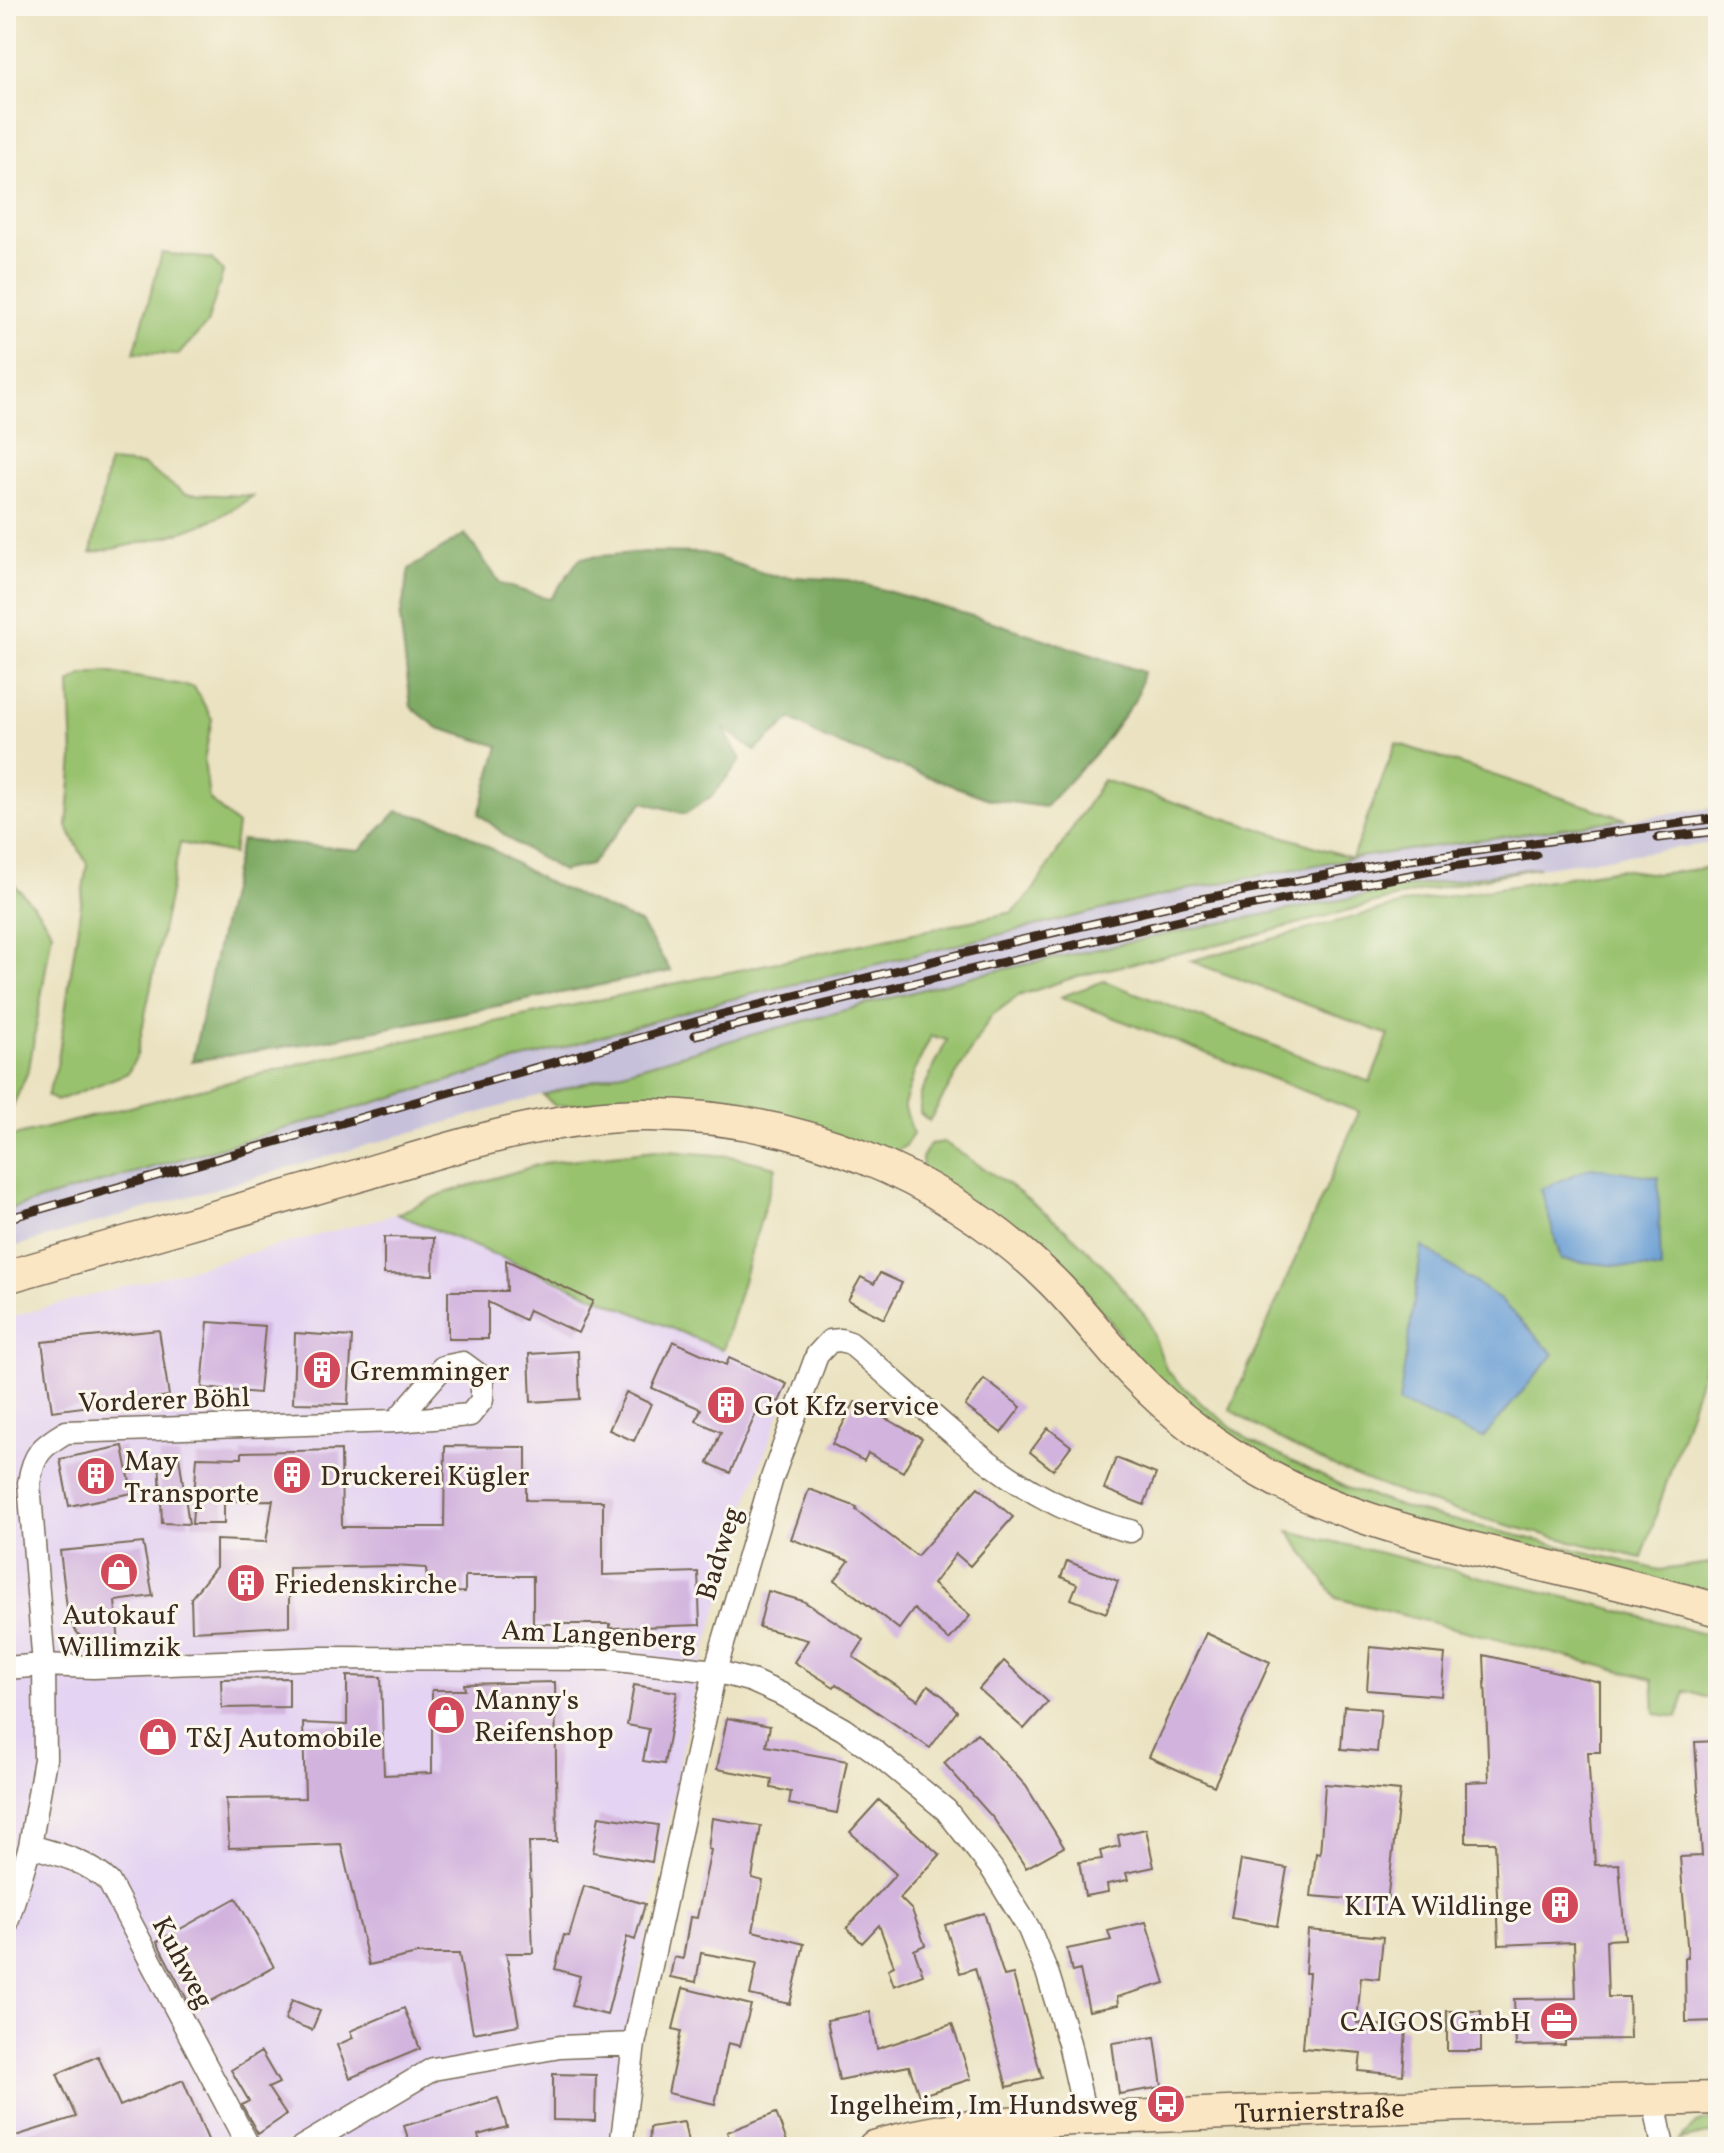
<svg xmlns="http://www.w3.org/2000/svg" width="1724" height="2153" viewBox="0 0 1724 2153" font-family="Vollkorn,serif">
<style>
.built{fill:#e4d3f2}
.industrial{fill:#c6c0da}
.green{fill:#99c26e;stroke:#6a7646;stroke-width:2}
.forest{fill:#7aa861;stroke:#5a6940;stroke-width:2}
.water{fill:#689dd4;stroke:#526479;stroke-width:2}
.building{fill:#d2b3de}
.lines{fill:none;stroke-linecap:round;stroke-linejoin:round}
.street-casing{stroke:#786a57;stroke-width:25}
.secondary-casing{stroke:#786a57;stroke-width:35}
.street{stroke:#fff;stroke-width:22}
.secondary{stroke:#fbe6c4;stroke-width:32}
.rail-casing{stroke:#3b2a1e;stroke-width:9}
.rail{stroke:#fbf7ec;stroke-width:6;stroke-dasharray:18;stroke-linecap:butt}
.labels{text-anchor:middle;stroke-width:6;stroke-linejoin:round;paint-order:stroke}
.poi-label{font-size:28px;fill:#3b2a1e;stroke:#fbf7ec;text-anchor:start}
.street-label{font-size:28px;fill:#3b2a1e;stroke:#fbf7ec}
</style>
<rect width="100%" height="100%" fill="#fbf7ec"/>
<filter id="ink" filterUnits="userSpaceOnUse"><feTurbulence type="fractalNoise" baseFrequency=".0125" numOctaves="2"/><feDisplacementMap in="SourceGraphic" scale="16" xChannelSelector="R" yChannelSelector="G"/><feConvolveMatrix kernelMatrix="1 2 1 2 8 2 1 2 1" color-interpolation-filters="sRGB"/></filter>
<filter id="wash" filterUnits="userSpaceOnUse"><feTurbulence type="fractalNoise" baseFrequency=".006" numOctaves="4" result="noise"/><feDisplacementMap in="SourceGraphic" scale="32" xChannelSelector="R" yChannelSelector="G"/><feGaussianBlur stdDeviation="1.8" result="paint"/><feColorMatrix in="noise" values="0 0 0 0 0 0 0 0 0 0 0 0 0 0 0 0 0 1.4 0 .05"/><feComposite in="paint" operator="in"/></filter>
<g filter="url(#wash)">
<rect width="100%" height="100%" fill="#eae2c0"/>
<path class="built" d="M 397,1214 L 723,1350 L 791,1382 L 747,1502 L 692,1700 L 630,2020 L 611,2130 L 611,2147 L 6,2147 L 6,1318 Z"/>
<path class="industrial" d="M 1718,807 L 1718,842 L 1408,887 L 1200,927 L 977,975 L 736,1039 L 6,1249 L 6,1210 L 716,1003 L 1180,891 L 1352,858 Z"/>
<path class="green" d="M 162,253 L 212,259 L 223,272 L 207,324 L 178,355 L 134,353 Z
M 109,462 L 143,465 L 185,494 L 253,496 C 203,533 151,541 91,553 Z
M 105,672 L 194,687 L 212,719 L 204,760 L 209,799 L 237,825 L 233,854 L 180,843 L 137,1055 L 128,1073 L 57,1101 L 47,1096 L 57,1066 L 87,864 L 67,827 L 73,758 L 70,683 L 82,676 Z
M 1396,743 L 1626,819 L 1352,858 L 1180,891 L 716,1003 L 6,1210 L 6,1138 L 324,1058 L 1013,912 L 1032,892 L 1103,780 L 1352,858 Z
M 1539,867 L 1409,894 L 1249,937 L 1078,976 L 1018,996 L 991,1016 L 929,1121 L 920,1113 L 920,1096 L 947,1040 L 931,1036 L 915,1070 L 904,1105 L 913,1134 L 905,1146 L 890,1156 L 649,1099 L 555,1106 L 543,1095 L 736,1039 L 977,975 L 1200,927 L 1408,887 Z
M 1706,868 L 1718,874 L 1718,1324 L 1642,1558 C 1500,1524 1352,1493 1230,1409 L 1359,1112 L 1060,997 L 1104,981 L 1370,1082 L 1389,1035 L 1190,961 L 1410,902 L 1619,869 L 1657,874 Z
M 14,884 L 39,912 L 52,932 L 29,1069 L 11,1110 L 6,1113 L 6,919 Z
M 944,1142 L 1012,1187 L 1064,1228 L 1103,1265 L 1147,1318 L 1167,1371 L 1201,1403 L 1250,1441 L 1347,1488 L 1408,1509 L 1660,1570 L 1718,1562 L 1718,1600 L 1380,1516 L 1247,1450 L 1195,1413 L 1134,1357 L 1109,1319 L 1066,1275 L 923,1170 L 922,1158 L 930,1144 Z
M 655,1150 L 730,1156 L 776,1167 L 723,1350 L 397,1214 L 442,1194 L 544,1163 Z
M 1289,1531 L 1606,1607 L 1718,1638 L 1718,1701 L 1685,1691 L 1678,1717 L 1655,1714 L 1653,1679 L 1336,1598 Z
M 1718,2117 L 1718,2132 L 1679,2140 L 1696,2124 Z"/>
<path class="forest" d="M 465,534 L 501,584 L 550,599 L 580,558 L 645,552 L 704,553 L 772,576 L 849,580 L 993,622 L 1143,672 L 1137,697 L 1100,748 L 1045,807 L 989,799 L 823,738 L 791,719 L 755,751 L 723,728 L 741,760 L 712,796 L 685,814 L 643,802 L 590,865 L 562,871 L 512,841 L 479,814 L 499,746 L 438,728 L 411,707 L 400,619 L 409,569 Z
M 397,811 L 448,823 L 545,881 L 640,923 L 671,971 L 322,1041 L 192,1061 L 241,840 L 360,850 Z"/>
<path class="water" d="M 1591,1167 L 1658,1177 L 1661,1270 L 1561,1260 L 1541,1189 Z
M 1422,1246 L 1499,1299 L 1554,1354 L 1483,1438 L 1399,1403 Z"/>
<g id="blocks">
<path class="building" d="M 384,1237 L 434,1238 L 433,1275 L 384,1274 Z
M 506,1260 L 593,1301 L 578,1333 L 529,1310 L 525,1320 L 488,1302 L 488,1339 L 448,1339 L 448,1291 L 507,1291 Z
M 880,1273 L 902,1283 L 884,1319 L 848,1300 L 861,1277 L 874,1284 Z
M 208,1322 L 265,1326 L 259,1393 L 202,1388 Z
M 159,1330 L 169,1396 L 52,1411 L 42,1342 Z
M 295,1333 L 352,1337 L 348,1404 L 293,1403 Z
M 673,1341 L 726,1365 L 729,1358 L 787,1384 L 779,1402 L 764,1395 L 730,1473 L 708,1463 L 721,1432 L 696,1421 L 701,1409 L 652,1388 Z
M 578,1351 L 580,1399 L 531,1402 L 529,1354 Z
M 984,1379 L 1021,1407 L 1001,1433 L 965,1406 Z
M 626,1392 L 651,1404 L 634,1441 L 609,1430 Z
M 855,1402 L 922,1438 L 903,1472 L 868,1453 L 864,1461 L 832,1444 Z
M 1048,1428 L 1071,1446 L 1053,1470 L 1030,1452 Z
M 123,1446 L 132,1493 L 69,1506 L 60,1459 Z
M 445,1446 L 526,1447 L 526,1500 L 603,1501 L 603,1575 L 698,1572 L 700,1625 L 610,1628 L 610,1624 L 533,1624 L 533,1576 L 465,1576 L 465,1592 L 428,1593 L 426,1568 L 394,1566 L 289,1568 L 289,1626 L 192,1631 L 191,1598 L 216,1567 L 216,1540 L 266,1542 L 273,1500 L 224,1501 L 224,1524 L 192,1524 L 197,1457 L 242,1458 L 242,1452 L 341,1450 L 342,1527 L 444,1527 Z
M 159,1455 L 179,1456 L 189,1524 L 162,1523 Z
M 1116,1458 L 1156,1474 L 1144,1505 L 1104,1489 Z
M 978,1487 L 1013,1517 L 970,1566 L 956,1554 L 933,1584 L 970,1616 L 949,1640 L 914,1609 L 899,1629 L 835,1580 L 849,1561 L 791,1539 L 809,1489 L 857,1507 L 856,1510 L 917,1556 Z
M 143,1543 L 153,1596 L 115,1601 L 119,1644 L 84,1641 L 75,1630 L 68,1616 L 60,1551 Z
M 1067,1561 L 1118,1581 L 1106,1613 L 1071,1599 L 1077,1584 L 1061,1577 Z
M 768,1591 L 803,1601 L 864,1640 L 853,1657 L 918,1700 L 928,1685 L 944,1697 L 957,1711 L 930,1748 L 836,1684 L 834,1687 L 794,1662 L 808,1640 L 759,1627 Z
M 1206,1633 L 1270,1662 L 1214,1786 L 1149,1757 Z
M 1370,1647 L 1445,1654 L 1441,1696 L 1367,1690 Z
M 1484,1655 L 1600,1682 L 1600,1752 L 1588,1752 L 1595,1865 L 1619,1864 L 1625,1939 L 1606,1940 L 1608,1997 L 1629,1997 L 1630,2039 L 1565,2040 L 1565,2045 L 1516,2046 L 1514,1999 L 1576,1998 L 1574,1942 L 1499,1945 L 1495,1842 L 1466,1842 L 1466,1782 L 1489,1781 Z
M 1004,1661 L 1048,1702 L 1024,1729 L 979,1689 Z
M 347,1676 L 381,1677 L 384,1775 L 432,1773 L 432,1690 L 465,1690 L 464,1684 L 555,1682 L 557,1842 L 529,1842 L 533,1953 L 506,1953 L 519,2025 L 473,2033 L 459,1954 L 417,1954 L 369,1965 L 341,1844 L 229,1848 L 226,1799 L 305,1798 L 303,1723 L 347,1725 Z
M 289,1678 L 289,1707 L 222,1708 L 221,1679 Z
M 634,1685 L 677,1692 L 664,1764 L 643,1761 L 649,1729 L 627,1725 Z
M 1344,1706 L 1381,1709 L 1377,1752 L 1341,1749 Z
M 727,1718 L 770,1726 L 766,1746 L 847,1761 L 837,1813 L 789,1804 L 791,1792 L 771,1788 L 772,1779 L 717,1769 Z
M 977,1733 L 1026,1786 L 1064,1847 L 1026,1868 L 994,1819 L 944,1763 Z
M 1718,1741 L 1718,2021 L 1686,2022 L 1685,1957 L 1688,1957 L 1680,1857 L 1702,1856 L 1695,1742 Z
M 1325,1784 L 1400,1791 L 1387,1902 L 1311,1896 L 1316,1853 L 1320,1854 Z
M 879,1800 L 940,1855 L 900,1898 L 912,1910 L 925,1945 L 914,1950 L 923,1975 L 894,1986 L 888,1969 L 894,1966 L 879,1925 L 862,1943 L 847,1928 L 896,1874 L 850,1832 Z
M 599,1816 L 658,1825 L 652,1862 L 593,1852 Z
M 712,1818 L 761,1826 L 752,1878 L 763,1881 L 753,1931 L 804,1944 L 790,2004 L 750,1995 L 757,1963 L 701,1953 L 696,1982 L 670,1977 L 674,1957 L 683,1959 L 690,1917 L 697,1918 L 711,1850 L 708,1849 Z
M 1146,1829 L 1154,1867 L 1126,1873 L 1128,1880 L 1107,1884 L 1108,1892 L 1085,1896 L 1079,1862 L 1102,1859 L 1100,1851 L 1120,1846 L 1118,1835 Z
M 1241,1860 L 1287,1868 L 1277,1926 L 1231,1918 Z
M 584,1886 L 645,1904 L 635,1940 L 627,1937 L 607,2015 L 572,2006 L 580,1976 L 555,1969 L 564,1935 L 569,1936 Z
M 236,1898 L 274,1967 L 193,2011 L 157,1942 Z
M 984,1913 L 1004,1976 L 1013,1974 L 1042,2078 L 1007,2087 L 975,1968 L 960,1973 L 945,1925 Z
M 1146,1922 L 1165,1983 L 1117,1997 L 1118,2005 L 1089,2011 L 1080,1970 L 1072,1972 L 1067,1949 L 1111,1940 L 1108,1931 Z
M 1308,1930 L 1383,1937 L 1379,1979 L 1361,1977 L 1357,2023 L 1406,2028 L 1403,2075 L 1359,2071 L 1361,2053 L 1303,2048 L 1309,1973 L 1305,1973 Z
M 683,1988 L 751,2005 L 740,2046 L 728,2043 L 715,2104 L 668,2093 L 681,2031 L 673,2029 Z
M 292,2000 L 320,2011 L 312,2030 L 285,2020 Z
M 404,2008 L 420,2049 L 350,2078 L 337,2045 L 353,2038 L 350,2031 Z
M 1447,2011 L 1481,2011 L 1481,2051 L 1447,2051 Z
M 870,2012 L 877,2049 L 952,2024 L 971,2079 L 919,2096 L 909,2066 L 839,2080 L 827,2020 Z
M 1155,2037 L 1162,2087 L 1119,2094 L 1112,2043 Z
M 261,2052 L 279,2083 L 268,2088 L 286,2115 L 258,2134 L 242,2105 L 249,2101 L 231,2070 Z
M 98,2056 L 120,2106 L 183,2080 L 211,2147 L 6,2147 L 6,2139 L 76,2117 L 57,2074 Z
M 553,2074 L 596,2075 L 595,2121 L 553,2120 Z
M 498,2098 L 507,2127 L 478,2135 L 481,2147 L 411,2147 L 404,2126 Z
M 776,2113 L 789,2147 L 732,2147 L 727,2132 Z
M 684,2122 L 689,2147 L 649,2147 L 650,2127 Z"/>
</g>
</g>
<g filter="url(#ink)">
<use href="#blocks" fill-opacity="0" stroke="#786a57" stroke-width="2"/>
<g class="lines">
<g class="street-casing">
<path id="street" d="M 6,1668 L 44,1665 L 93,1667 L 321,1658 L 608,1659 L 715,1671 L 752,1681 L 781,1694 L 843,1729 L 873,1750 L 946,1810 L 992,1869 L 1029,1929 L 1048,1975 L 1069,2043 L 1086,2120
M 30,1846 C 59,1854 87,1861 109,1882 L 249,2147
M 6,1926 L 30,1846 L 45,1759 L 44,1665 L 29,1483 C 33,1454 42,1446 66,1432 L 396,1421 L 470,1415 L 482,1400 L 482,1377 L 463,1363 L 443,1367 L 396,1421
M 1654,2100 L 1663,2147
M 302,2147 L 433,2069 L 560,2047 L 634,2044
M 621,2147 L 634,2044 L 715,1671 L 772,1478 L 817,1355 L 830,1341 L 841,1340 L 850,1343 C 940,1418 1010,1502 1130,1531"/>
</g>
<g class="secondary-casing">
<g id="secondary">
<path d="M 6,1277 C 121,1244 235,1211 350,1178 C 446,1150 542,1116 644,1115 C 795,1114 945,1175 1052,1281 C 1081,1310 1105,1343 1133,1373 C 1172,1414 1218,1449 1268,1476 C 1332,1511 1401,1530 1471,1548 C 1553,1568 1637,1586 1718,1610"/>
<path id="s1" d="M 874,2147 C 971,2117 1079,2120 1180,2115 C 1359,2107 1539,2103 1718,2098"/>
</g>
</g>
<use href="#street" class="street"/>
<use href="#secondary" class="secondary"/>
<g class="rail-casing">
<path id="rail" d="M 1658,838 L 1718,831
M 695,1035 L 1197,916 L 1452,867 L 1536,855
M 6,1219 L 723,1014 L 969,952 L 1191,901 L 1395,862 L 1718,818"/>
</g>
<use href="#rail" class="rail"/>
</g>
</g>
<defs>
<g id="building-disc" transform="scale(2)"><circle r="9.5" fill="#d1495b" stroke="#fbf7ec"/><path d="M-4-6H4V6H1V3H-1V6H-4ZM-2.5-4.3h1.7v1.8h-1.7ZM.8-4.3h1.7v1.8H.8ZM-2.5-1h1.7V.8h-1.7ZM.8-1h1.7V.8H.8Z" fill="#fff"/></g>
<g id="shop-disc" transform="scale(2)"><circle r="9.5" fill="#d1495b" stroke="#fbf7ec"/><path d="M-5-2.5h2.3a2.7 3.5 0 0 1 5.4 0H5L5.5 6h-11ZM-1.5-2.5h3a1.5 2.3 0 0 0-3 0Z" fill="#fff"/></g>
<g id="office-disc" transform="scale(2)"><circle r="9.5" fill="#d1495b" stroke="#fbf7ec"/><path d="M-6-3h4V-5.5h4V-3h4V5H-6ZM-1-4.5V-3h2v-1.5ZM-6 0V1H6V0Z" fill="#fff"/></g>
<g id="bus-disc" transform="scale(2)"><circle r="9.5" fill="#d1495b" stroke="#fbf7ec"/><path d="M-5-6H5V4H4V6H2V4H-2V6H-4V4H-5ZM-3.5-4V0h7V-4ZM-3.5 1.2v1.5H-2V1.2ZM2 1.2v1.5H3.5V1.2Z" fill="#fff"/></g>
</defs>
<g fill-rule="evenodd">
<use href="#building-disc" x="322" y="1370"/>
<use href="#building-disc" x="726" y="1405"/>
<use href="#building-disc" x="292" y="1475"/>
<use href="#building-disc" x="96" y="1476"/>
<use href="#shop-disc" x="119" y="1572"/>
<use href="#building-disc" x="246" y="1583"/>
<use href="#shop-disc" x="446" y="1715"/>
<use href="#shop-disc" x="158" y="1737"/>
<use href="#building-disc" x="1560" y="1905"/>
<use href="#office-disc" x="1559" y="2021"/>
<use href="#bus-disc" x="1166" y="2104"/>
</g>
<g class="labels">
<g class="poi-label">
<text x="350" y="1380">Gremminger</text>
<text x="754" y="1415">Got Kfz service</text>
<text x="124" y="1470">May<tspan x="124" dy="32">Transporte</tspan></text>
<text x="320" y="1485">Druckerei Kügler</text>
<text x="274" y="1593">Friedenskirche</text>
<text x="119" y="1624" text-anchor="middle">Autokauf<tspan x="119" dy="32">Willimzik</tspan></text>
<text x="474" y="1709">Manny's<tspan x="474" dy="32">Reifenshop</tspan></text>
<text x="186" y="1747">T&amp;J Automobile</text>
<text x="1532" y="1915" text-anchor="end">KITA Wildlinge</text>
<text x="1531" y="2031" text-anchor="end">CAIGOS GmbH</text>
<text x="1138" y="2114" text-anchor="end">Ingelheim, Im Hundsweg</text>
</g>
<g class="street-label">
<text transform="translate(164 1399) rotate(-2)" y="10">Vorderer Böhl</text>
<text transform="translate(718 1553) rotate(-73)" y="10">Badweg</text>
<text transform="translate(599 1634) rotate(3)" y="10">Am Langenberg</text>
<text transform="translate(184 1962) rotate(62)" y="10">Kuhweg</text>
<text dy="10" stroke="none"><textPath href="#s1" startOffset="448">Turnierstraße</textPath></text>
</g>
</g>
<rect width="1724" height="2153" fill="none" stroke="#fbf7ec" stroke-width="32"/>
</svg>
